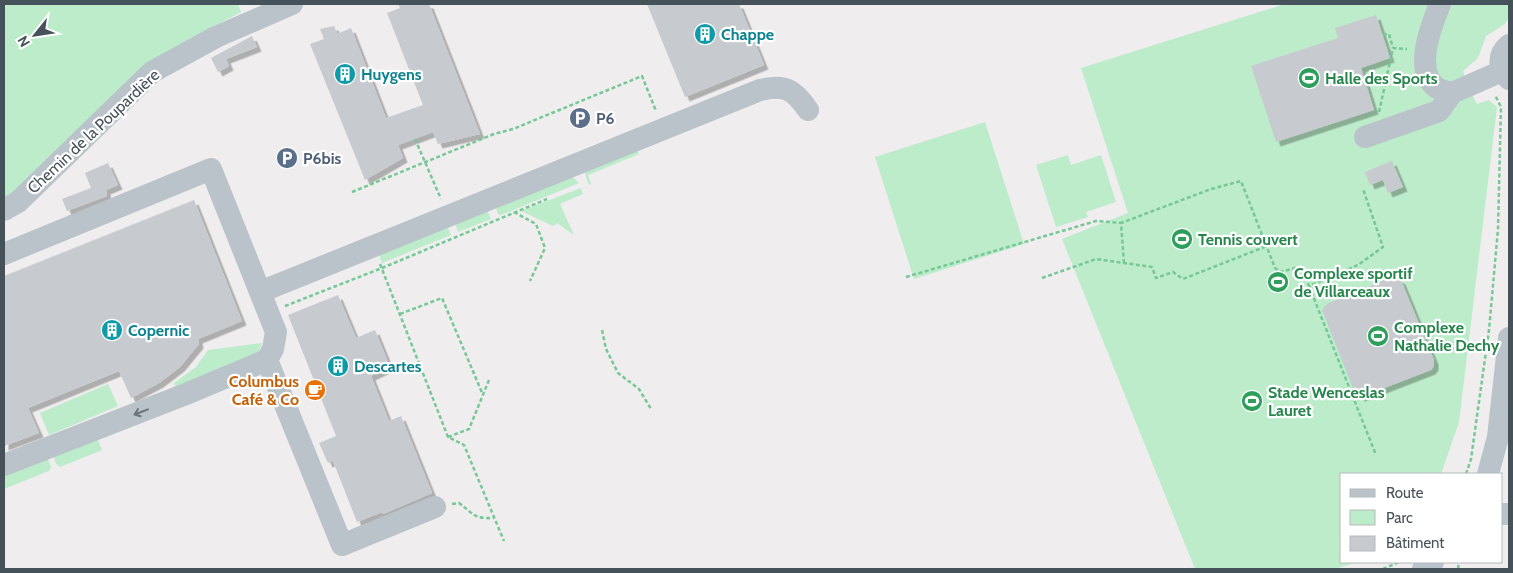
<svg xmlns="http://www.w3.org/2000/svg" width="1513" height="573" viewBox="0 0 1513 573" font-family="Cabin,sans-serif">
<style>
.green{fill:#bcecca}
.building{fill:#c7cacf;filter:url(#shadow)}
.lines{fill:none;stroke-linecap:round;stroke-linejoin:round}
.path{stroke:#76c897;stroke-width:2.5;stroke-dasharray:4 2.5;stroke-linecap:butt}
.minor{stroke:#b9c3c9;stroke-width:22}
.oneway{stroke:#68747b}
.labels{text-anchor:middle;stroke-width:4.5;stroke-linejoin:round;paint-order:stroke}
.culture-label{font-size:16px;font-weight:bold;fill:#0d838f;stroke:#fff;text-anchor:start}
.leisure-label{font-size:16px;font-weight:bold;fill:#27864d;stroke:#fff;text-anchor:start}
.service-label{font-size:16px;font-weight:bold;fill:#4e5e75;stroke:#fff;text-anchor:start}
.street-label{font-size:16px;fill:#465259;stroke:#fff}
.food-label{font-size:16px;font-weight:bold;fill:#c56008;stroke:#fff;text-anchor:end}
</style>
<defs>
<filter id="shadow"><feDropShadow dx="4.5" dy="4.5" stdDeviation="0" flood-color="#0004"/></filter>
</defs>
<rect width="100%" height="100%" fill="#efeded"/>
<path class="green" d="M 4,4 L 238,4 L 241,12 L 188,41 L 4,205 Z
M 1285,4 L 1509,4 L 1509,17 L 1505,24 L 1486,36 L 1478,58 L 1463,71 L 1467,86 L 1477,104 L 1489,100 L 1497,107 L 1459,422 L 1441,474 L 1342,474 L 1342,562 L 1357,562 L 1335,569 L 1195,569 L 1062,239 L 1128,213 L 1081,68 Z
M 985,122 L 1024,244 L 914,279 L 875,157 Z
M 636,146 L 639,154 L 588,175 L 591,184 L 589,185 L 585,174 L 587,166 Z
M 1068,155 L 1071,165 L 1101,155 L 1116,202 L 1086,212 L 1088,217 L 1056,227 L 1036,165 Z
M 568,173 L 579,183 L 501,215 L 498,214 L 495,204 Z
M 581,188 L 583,194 L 560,204 L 574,235 L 557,223 L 553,226 L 521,211 Z
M 486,207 L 491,219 L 458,232 L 454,220 Z
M 446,223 L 451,235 L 382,263 L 378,252 Z
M 262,343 L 258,355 L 176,389 L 174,383 L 196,367 L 208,350 Z
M 108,384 L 118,406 L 49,435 L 40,413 Z
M 98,440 L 102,450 L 60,467 L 56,464 L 53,454 Z
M 47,457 L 51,467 L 49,471 L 4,489 L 4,474 Z"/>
<path class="building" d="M 398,4 L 429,4 L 480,134 L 438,144 L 433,132 L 398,145 L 403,158 L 365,180 L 310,44 L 324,39 L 320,29 L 334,26 L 337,34 L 351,28 L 386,118 L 423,105 L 387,13 L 400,8 Z
M 647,4 L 739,4 L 764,65 L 685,97 Z
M 1376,15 L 1390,58 L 1361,68 L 1374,110 L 1276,142 L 1251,66 L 1338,38 L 1335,28 Z
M 252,36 L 257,47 L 226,59 L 229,66 L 218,72 L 211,58 Z
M 1392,161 L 1403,187 L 1388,193 L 1383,180 L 1370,185 L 1365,172 Z
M 108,163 L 118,185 L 106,190 L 107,196 L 67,211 L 62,199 L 91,188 L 85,173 Z
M 194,200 L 242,321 L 198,339 L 199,344 L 180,367 L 159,383 L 131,398 L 119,371 L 28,408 L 39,433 L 4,446 L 4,276 Z
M 1393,276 L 1401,280 L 1434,360 L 1434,366 L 1431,370 L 1361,397 L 1354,391 L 1322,310 L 1327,304 Z
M 338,295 L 356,338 L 375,330 L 390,367 L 371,376 L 389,421 L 401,416 L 432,493 L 383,514 L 382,512 L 357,522 L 333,461 L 328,463 L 319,443 L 336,436 L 288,315 Z"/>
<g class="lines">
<path class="path" d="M 1383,35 L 1389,34 L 1393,48
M 1379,112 L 1393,48 L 1407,49
M 415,139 L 441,199
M 352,192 L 494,134 L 513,129 L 642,76 L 656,111
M 514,212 L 536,224 L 545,248 L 530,281
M 1124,263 L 1121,223 L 1211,189 L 1241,181 L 1275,268 L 1281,272 L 1298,267 L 1302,269 L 1309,286 L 1358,265 L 1383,247 L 1363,189
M 380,264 L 448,437 L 464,445 L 504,541
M 906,277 L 1096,221 L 1121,223
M 1042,278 L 1096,259 L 1152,267 L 1156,278 L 1173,272 L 1183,279 L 1267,246
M 1309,286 L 1376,455
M 285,306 L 382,268 L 547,199
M 400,314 L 442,298 L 483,395
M 602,330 L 606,349 L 618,373 L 639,389 L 651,409
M 448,437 L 469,429 L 489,380
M 1466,474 L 1471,459 L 1489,330 L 1498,229 L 1501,107 L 1495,95
M 452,504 L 459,503 C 474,514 473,519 494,518
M 1383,569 L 1399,562
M 1458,569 L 1459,562"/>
<path class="minor" d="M 1440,4 C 1431,26 1413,71 1437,88 C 1441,90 1448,92 1452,93 L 1502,71
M 1509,45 C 1498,54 1497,69 1509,79
M 1365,137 L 1439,111 L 1452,93
M 4,210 L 18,202 L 152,72 L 216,37 L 292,4
M 4,254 L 211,169 L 276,332 L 273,349 L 267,360 L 186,394 L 4,465
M 260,292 L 760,90 C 784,84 794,89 808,110
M 267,360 L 342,545 L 435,507
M 1488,474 L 1498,437 L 1509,338
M 1502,514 L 1509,514
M 1423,569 L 1433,562"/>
</g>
<defs><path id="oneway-shaft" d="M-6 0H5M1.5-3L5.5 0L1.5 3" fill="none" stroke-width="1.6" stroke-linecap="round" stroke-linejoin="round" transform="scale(1.25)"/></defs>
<use class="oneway" href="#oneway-shaft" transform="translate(141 412) rotate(159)"/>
<defs>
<g id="building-disc" transform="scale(1.125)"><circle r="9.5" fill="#0f9aa8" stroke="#fff"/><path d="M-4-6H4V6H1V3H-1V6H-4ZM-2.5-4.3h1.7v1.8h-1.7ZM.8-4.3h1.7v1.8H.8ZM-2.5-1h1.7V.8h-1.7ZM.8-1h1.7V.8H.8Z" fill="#fff"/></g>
<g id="stadium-disc" transform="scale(1.125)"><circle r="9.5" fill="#2e9e5b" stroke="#fff"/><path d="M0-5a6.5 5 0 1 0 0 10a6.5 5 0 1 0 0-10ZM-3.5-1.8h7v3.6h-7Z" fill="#fff"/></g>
<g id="parking-disc" transform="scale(1.125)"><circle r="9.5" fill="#5c6f8a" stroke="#fff"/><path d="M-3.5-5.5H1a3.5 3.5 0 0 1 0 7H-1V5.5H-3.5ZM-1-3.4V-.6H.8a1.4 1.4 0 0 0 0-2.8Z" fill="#fff"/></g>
<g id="cafe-disc" transform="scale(1.125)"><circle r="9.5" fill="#e8710a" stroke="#fff"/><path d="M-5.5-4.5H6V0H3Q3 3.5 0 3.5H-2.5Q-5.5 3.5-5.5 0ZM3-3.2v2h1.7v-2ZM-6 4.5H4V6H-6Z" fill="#fff"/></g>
</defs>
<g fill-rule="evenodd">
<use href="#building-disc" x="705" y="34"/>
<use href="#building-disc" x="345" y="74"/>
<use href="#stadium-disc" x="1309" y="78"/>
<use href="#parking-disc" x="580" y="118"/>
<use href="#parking-disc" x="287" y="158"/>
<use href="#stadium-disc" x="1182" y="239"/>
<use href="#stadium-disc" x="1278" y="282"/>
<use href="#building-disc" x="112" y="330"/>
<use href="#stadium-disc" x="1378" y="336"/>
<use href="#building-disc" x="338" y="366"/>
<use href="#cafe-disc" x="315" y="390"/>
<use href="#stadium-disc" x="1252" y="401"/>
</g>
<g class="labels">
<g class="culture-label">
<text x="721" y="40">Chappe</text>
<text x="361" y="80">Huygens</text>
<text x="128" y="336">Copernic</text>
<text x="354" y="372">Descartes</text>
</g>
<g class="leisure-label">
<text x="1325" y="84">Halle des Sports</text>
<text x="1198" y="245">Tennis couvert</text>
<text x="1294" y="279">Complexe sportif<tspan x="1294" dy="18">de Villarceaux</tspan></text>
<text x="1394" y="333">Complexe<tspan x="1394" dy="18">Nathalie Dechy</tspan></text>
<text x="1268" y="398">Stade Wenceslas<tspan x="1268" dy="18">Lauret</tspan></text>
</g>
<g class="service-label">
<text x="596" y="124">P6</text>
<text x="303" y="164">P6bis</text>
</g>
<g class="street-label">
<text transform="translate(93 131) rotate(-43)" y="6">Chemin de la Poupardière</text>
</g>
<g class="food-label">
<text x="299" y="387">Columbus<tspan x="299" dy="18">Café &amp; Co</tspan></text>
</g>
</g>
<rect width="1513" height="573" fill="none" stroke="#465259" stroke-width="10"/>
<rect x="1340" y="473" width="162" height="90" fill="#ffffff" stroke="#b5babd"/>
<rect x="1350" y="489" width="25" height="8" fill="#b9c3c9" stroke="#b5babd"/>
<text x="1386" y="498" font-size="15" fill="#465259">Route</text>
<rect x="1350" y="510" width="25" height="15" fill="#bcecca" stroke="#b5babd"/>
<text x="1386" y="523" font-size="15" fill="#465259">Parc</text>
<rect x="1350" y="536" width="25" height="15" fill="#c7cacf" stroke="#b5babd"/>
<text x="1386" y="548" font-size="15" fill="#465259">Bâtiment</text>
<g transform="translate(35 35) rotate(240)" stroke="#ffffff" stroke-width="4" paint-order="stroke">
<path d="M0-4L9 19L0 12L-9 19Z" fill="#465259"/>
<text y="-8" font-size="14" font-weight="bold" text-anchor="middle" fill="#465259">N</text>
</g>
</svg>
